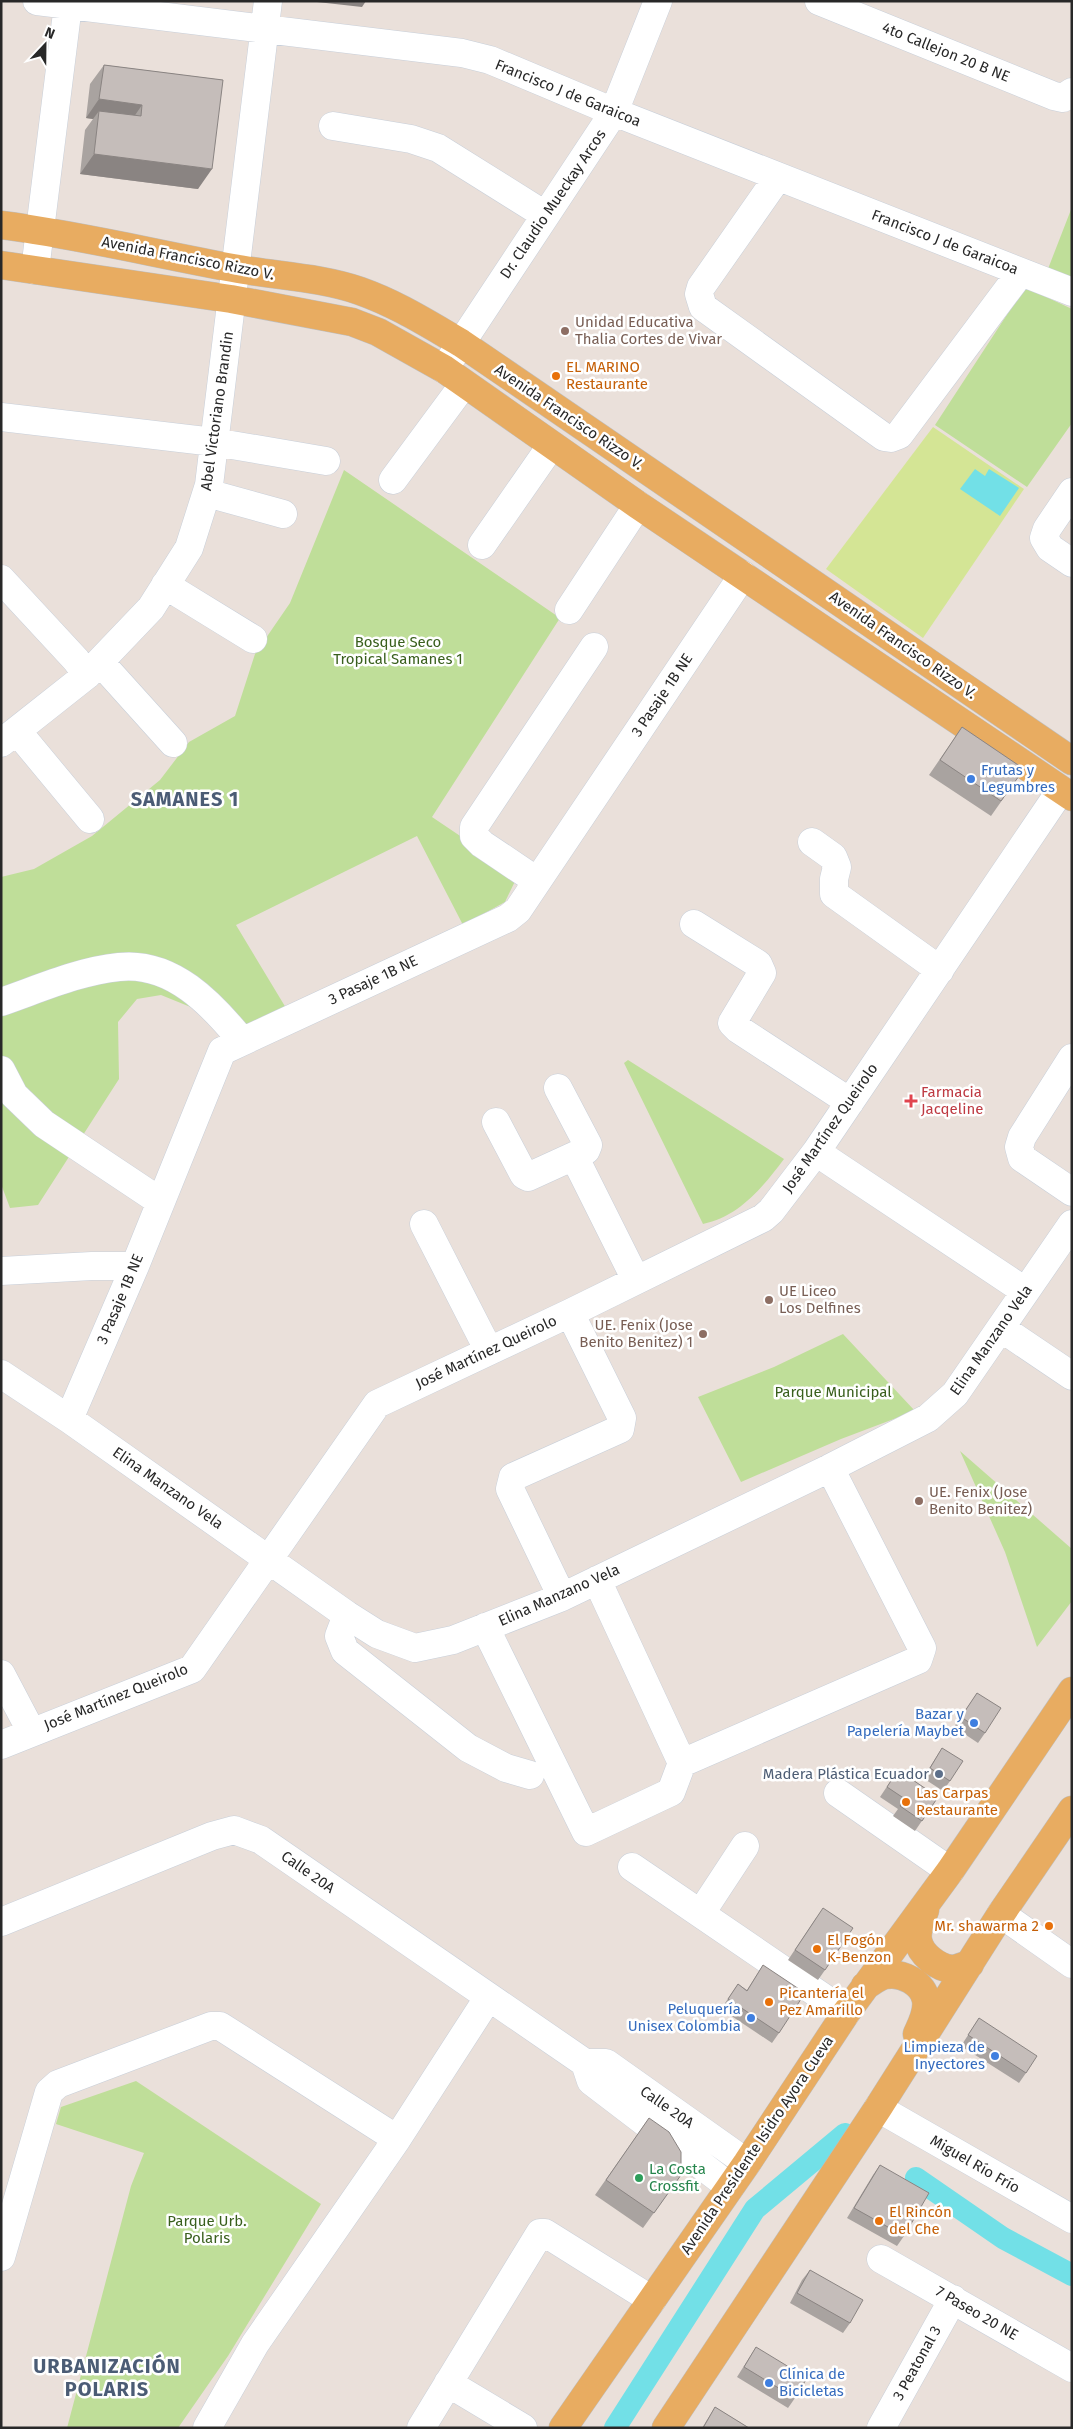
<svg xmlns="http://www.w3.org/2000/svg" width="1073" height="2429" viewBox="0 0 1073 2429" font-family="'Fira Sans',sans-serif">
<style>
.green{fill:#bfde99}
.pitch{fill:#d4e595}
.water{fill:#72e0e7}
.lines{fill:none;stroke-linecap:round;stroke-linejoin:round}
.canal{stroke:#72e0e7;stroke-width:22}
.minor-casing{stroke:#c8cfd9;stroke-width:29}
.major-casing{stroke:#bebebe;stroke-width:29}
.minor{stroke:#fff;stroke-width:28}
.major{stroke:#e8ac61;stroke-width:28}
.wall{fill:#a9a3a0}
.shaded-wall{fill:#8a8482}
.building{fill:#c5bdba;stroke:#8a8482}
.education-dot{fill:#8d6e63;stroke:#fff;stroke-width:2}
.food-dot{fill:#e8710a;stroke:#fff;stroke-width:2}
.shop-dot{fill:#3f7fe0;stroke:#fff;stroke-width:2}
.health-dot{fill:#e0444e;stroke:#fff;stroke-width:2}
.service-dot{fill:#5c6f8a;stroke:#fff;stroke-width:2}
.leisure-dot{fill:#2e9e5b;stroke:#fff;stroke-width:2}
.labels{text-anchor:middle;stroke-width:5;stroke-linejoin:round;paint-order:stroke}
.street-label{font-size:15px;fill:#282828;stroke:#fff}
.education-label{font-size:15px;fill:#785e54;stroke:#fff;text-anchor:start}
.food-label{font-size:15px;fill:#c56008;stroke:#fff;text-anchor:start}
.park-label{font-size:15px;fill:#395f1d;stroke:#fff}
.shop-label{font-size:15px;fill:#366cbe;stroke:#fff;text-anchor:end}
.health-label{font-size:15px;fill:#be3a42;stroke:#fff;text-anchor:start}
.service-label{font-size:15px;fill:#4e5e75;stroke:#fff;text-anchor:end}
.leisure-label{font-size:15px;fill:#27864d;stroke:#fff;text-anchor:start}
.district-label{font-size:20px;font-weight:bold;letter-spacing:1px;fill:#4b5c75;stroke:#fff}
</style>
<rect width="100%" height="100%" fill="#eae0da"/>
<path class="green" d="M 1072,207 L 1072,284 L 1046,274 Z
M 1025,287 L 1072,309 L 1072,423 L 1027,487 L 935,425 Z
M 344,470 L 560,618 L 432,817 L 518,875 L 505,902 L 463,925 L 417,836 L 236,925 L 286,1008 L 222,1037 L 193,1008 L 161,995 L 137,999 L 118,1022 L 119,1079 L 38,1205 L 10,1208 L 1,1184 L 1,877 L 34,869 L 92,836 L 160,780 L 189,742 L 235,716 L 255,654 L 290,603 Z
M 628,1060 L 784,1159 C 763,1187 739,1217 703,1224 L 624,1063 Z
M 843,1334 L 915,1411 L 841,1439 L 741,1482 L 698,1397 L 774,1367 Z
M 960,1451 L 1072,1549 L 1072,1601 L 1037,1647 L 1005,1552 Z
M 136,2081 L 321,2204 L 228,2356 L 178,2428 L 67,2428 L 131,2186 L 144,2153 L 56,2124 L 61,2107 Z"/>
<path class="pitch" d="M 933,427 L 1024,489 L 923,638 L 826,569 Z"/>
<path class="water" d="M 975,469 L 985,476 L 989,469 L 1019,488 L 1000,516 L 960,489 Z"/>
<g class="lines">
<path class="canal" d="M 916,2178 L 1003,2238 L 1072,2275
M 615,2428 L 755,2209 L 845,2134"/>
<g class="minor-casing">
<path id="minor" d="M 37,1 L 462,53 L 490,60 L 614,112 L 1072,292
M 819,1 L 1054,96 L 1063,98 L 1072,92
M 333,126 L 411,139 L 438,148 L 545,215
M 778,177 L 701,287 L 699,294 L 703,307 L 884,437 L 891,438 L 899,435 L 1021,272
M 35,270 L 68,5
M 444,369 L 614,112 L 658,1
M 1,417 L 214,442 L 326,461
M 393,480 L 464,384
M 1072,492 L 1047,529 L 1044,538 L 1050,548 L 1072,563
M 207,493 L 283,514
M 482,545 L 551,446
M 1,579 L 76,660 L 87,675
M 165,585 L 253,639
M 569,610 L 638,505
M 100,662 L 173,743
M 17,731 L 90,819
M 1,743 L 87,675 L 151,608 L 189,548 L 209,485 L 268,1
M 812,842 L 833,857 L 837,867 L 834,879 L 834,894 L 940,970
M 537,881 L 482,844 L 474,836 L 474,827 L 594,647
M 694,924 L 758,964 L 762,973 L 732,1023 L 738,1029 L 850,1102
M 1,1002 C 39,989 79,971 119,967 C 172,961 212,1004 242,1041
M 1072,1058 L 1022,1137 L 1019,1147 L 1022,1158 L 1072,1192
M 1,1070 L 14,1095 L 44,1124 L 161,1202
M 558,1088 L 588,1145 L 586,1150 L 574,1156
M 496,1122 L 524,1175 L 528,1177 L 574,1156 L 636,1280
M 816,1152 L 1025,1291
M 424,1224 L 489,1351
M 1,1271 L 92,1266 L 135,1266
M 1001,1328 L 1072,1376
M 1,1374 L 69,1419 L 347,1615 L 377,1634 L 415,1648 L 453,1640 L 562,1597 L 830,1468 L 928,1418 L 955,1394 L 1072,1224
M 69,1419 L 135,1266 L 222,1051 L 508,918 L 518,910 L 743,575
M 597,1580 L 682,1763
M 562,1597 L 510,1489 L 513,1477 L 620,1429 L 622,1418 L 570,1313
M 347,1615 L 339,1636 L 345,1651 L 468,1748 L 506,1768 L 530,1775
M 485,1627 L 586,1832 L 671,1792 L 682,1763 L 918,1660 L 922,1648 L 830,1468
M 1,1674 L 31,1731
M 1,1745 L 192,1669 L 377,1404 L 570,1313 L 763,1218 L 771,1211 L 816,1152 L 1061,790
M 838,1793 L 950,1871
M 632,1867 L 846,2013
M 701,1913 L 745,1846
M 1001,1914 L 1072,1964
M 1,1922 L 212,1836 L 234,1830 L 261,1840 L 585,2063 L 606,2063 L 747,2163
M 585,2063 L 591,2081 L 730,2187
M 878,2108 L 1072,2219
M 1,2257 L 49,2092 L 58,2084 L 211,2026 L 220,2026 L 397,2139
M 881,2259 L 1072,2368
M 448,2383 L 523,2428
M 207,2428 L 255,2344 L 397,2139 L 488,1998
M 421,2428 L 540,2233 L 545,2233 L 652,2300
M 881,2428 L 953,2299"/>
</g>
<g class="major-casing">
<path id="major" d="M 1,225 C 79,235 156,254 233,268 C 275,276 320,277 360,291 C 397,304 428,324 461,343 L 1072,761
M 1,265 L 231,299 L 352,322 L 378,332 L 444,369 L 638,505 L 1072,797
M 925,1910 C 922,1919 916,1930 918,1940 C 920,1954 938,1968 952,1969 C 957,1969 965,1965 970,1964
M 865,1986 C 872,1982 879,1976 886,1975 C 902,1972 923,1983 926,2000 C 928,2012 922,2023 917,2034
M 563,2428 L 747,2163 L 846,2013 L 950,1871 L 1072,1691
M 666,2428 L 878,2108 L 1001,1914 L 1072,1810"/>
</g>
<use href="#minor" class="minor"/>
<use href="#major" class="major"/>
</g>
<path class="wall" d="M 104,65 L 223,80 L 198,189 L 80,174 L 85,130 L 93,119 L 86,118 L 90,84 Z
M 962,727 L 1024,769 L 991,816 L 929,775 Z
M 977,1693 L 985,1733 L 978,1743 L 954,1727 Z
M 942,1748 L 950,1781 L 943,1791 L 923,1778 Z
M 898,1770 L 938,1797 L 915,1831 L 893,1816 L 898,1809 L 880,1797 Z
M 816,1918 L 825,1970 L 818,1980 L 788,1960 Z
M 763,1965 L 779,2033 L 772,2043 L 721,2009 L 738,1984 L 747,1990 Z
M 979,2018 L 1026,2073 L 1019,2083 L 961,2046 Z
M 649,2118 L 681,2175 L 643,2228 L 595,2195 Z
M 880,2165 L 904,2236 L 897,2246 L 847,2218 L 873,2175 Z
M 810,2270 L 850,2323 L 843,2333 L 790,2303 L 802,2280 Z
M 756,2347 L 795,2398 L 788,2408 L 737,2377 Z
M 715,2407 L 749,2428 L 702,2428 Z"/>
<path class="shaded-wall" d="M 308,1 L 366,1 L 362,7 Z
M 99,99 L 142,105 L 129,124 L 99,111 L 93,119 L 86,118 Z
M 94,154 L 212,169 L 198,189 L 80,174 Z"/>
<path class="building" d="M 104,65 L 223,80 L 212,169 L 94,154 L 99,111 L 141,116 L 142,105 L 99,99 Z
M 962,727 L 1024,769 L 1001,801 L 940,760 Z
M 977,1693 L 1001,1708 L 985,1733 L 961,1717 Z
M 942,1748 L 963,1761 L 950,1781 L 930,1768 Z
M 898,1770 L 938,1797 L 922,1821 L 900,1806 L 905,1799 L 887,1787 Z
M 823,1908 L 853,1928 L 825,1970 L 795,1950 Z
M 763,1965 L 805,1993 L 779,2033 L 728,1999 L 738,1984 L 747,1991 Z
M 979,2018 L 1037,2056 L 1026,2073 L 968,2035 Z
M 649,2118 L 669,2132 L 681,2152 L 681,2175 L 654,2213 L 606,2180 Z
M 880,2165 L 929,2193 L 904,2236 L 854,2208 Z
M 810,2270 L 863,2300 L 850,2323 L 797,2293 Z
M 756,2347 L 807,2378 L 795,2398 L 744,2367 Z
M 715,2407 L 749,2428 L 703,2428 Z"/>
<g class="education-dot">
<circle cx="565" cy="331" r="5"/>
<circle cx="769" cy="1300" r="5"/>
<circle cx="703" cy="1334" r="5"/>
<circle cx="919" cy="1501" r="5"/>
</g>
<g class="food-dot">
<circle cx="556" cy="376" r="5"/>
<circle cx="906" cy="1802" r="5"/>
<circle cx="1049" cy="1926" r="5"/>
<circle cx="817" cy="1949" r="5"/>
<circle cx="769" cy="2002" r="5"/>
<circle cx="879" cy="2221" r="5"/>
</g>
<g class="shop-dot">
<circle cx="971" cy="779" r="5"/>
<circle cx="974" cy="1723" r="5"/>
<circle cx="751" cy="2018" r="5"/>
<circle cx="995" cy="2056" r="5"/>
<circle cx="769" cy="2383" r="5"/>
</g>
<path class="health-dot" d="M908.5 1093.5h5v5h5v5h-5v5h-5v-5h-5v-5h5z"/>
<circle class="service-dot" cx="939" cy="1774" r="5"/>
<circle class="leisure-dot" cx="639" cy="2178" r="5"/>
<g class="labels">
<g class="street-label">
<text transform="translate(946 52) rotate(22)" y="5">4to Callejon 20 B NE</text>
<text transform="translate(568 93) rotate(22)" y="5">Francisco J de Garaicoa</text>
<text transform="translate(553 204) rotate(-56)" y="5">Dr. Claudio Mueckay Arcos</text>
<text transform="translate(945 242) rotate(21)" y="5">Francisco J de Garaicoa</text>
<text transform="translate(188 258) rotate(11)" y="5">Avenida Francisco Rizzo V.</text>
<text transform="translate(217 411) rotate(-82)" y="5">Abel Victoriano Brandin</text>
<text transform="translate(569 417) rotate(34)" y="5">Avenida Francisco Rizzo V.</text>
<text transform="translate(903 645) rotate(35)" y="5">Avenida Francisco Rizzo V.</text>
<text transform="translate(662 695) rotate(-56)" y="5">3 Pasaje 1B NE</text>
<text transform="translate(373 980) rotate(-25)" y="5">3 Pasaje 1B NE</text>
<text transform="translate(830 1128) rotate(-55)" y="5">José Martínez Queirolo</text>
<text transform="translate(120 1299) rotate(-67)" y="5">3 Pasaje 1B NE</text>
<text transform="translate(991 1340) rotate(-55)" y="5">Elina Manzano Vela</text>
<text transform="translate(486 1352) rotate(-25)" y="5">José Martínez Queirolo</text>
<text transform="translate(168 1488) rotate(35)" y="5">Elina Manzano Vela</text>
<text transform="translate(559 1595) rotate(-24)" y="5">Elina Manzano Vela</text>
<text transform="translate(116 1697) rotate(-22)" y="5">José Martínez Queirolo</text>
<text transform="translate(308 1872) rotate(35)" y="5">Calle 20A</text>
<text transform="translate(667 2107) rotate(35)" y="5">Calle 20A</text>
<text transform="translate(757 2145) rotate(-56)" y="5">Avenida Presidente Isidro Ayora Cueva</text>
<text transform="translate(975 2164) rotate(30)" y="5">Miguel Río Frío</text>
<text transform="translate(977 2313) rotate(30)" y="5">7 Paseo 20 NE</text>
<text transform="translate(917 2363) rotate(-61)" y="5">3 Peatonal 3</text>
</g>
<g class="education-label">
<text x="575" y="327">Unidad Educativa<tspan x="575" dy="17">Thalia Cortes de Vivar</tspan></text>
<text x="779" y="1296">UE Liceo<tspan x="779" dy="17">Los Delfines</tspan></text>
<text x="693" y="1330" text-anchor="end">UE. Fenix (Jose<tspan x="693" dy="17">Benito Benitez) 1</tspan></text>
<text x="929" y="1497">UE. Fenix (Jose<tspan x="929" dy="17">Benito Benitez)</tspan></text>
</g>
<g class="food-label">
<text x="566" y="372">EL MARINO<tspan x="566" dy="17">Restaurante</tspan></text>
<text x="916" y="1798">Las Carpas<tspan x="916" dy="17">Restaurante</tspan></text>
<text x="1039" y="1931" text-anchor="end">Mr. shawarma 2</text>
<text x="827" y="1945">El Fogón<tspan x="827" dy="17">K-Benzon</tspan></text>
<text x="779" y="1998">Picantería el<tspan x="779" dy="17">Pez Amarillo</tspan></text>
<text x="889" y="2217">El Rincón<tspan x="889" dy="17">del Che</tspan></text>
</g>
<g class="park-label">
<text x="398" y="647">Bosque Seco<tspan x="398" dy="17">Tropical Samanes 1</tspan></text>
<text x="833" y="1397">Parque Municipal</text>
<text x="207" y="2226">Parque Urb.<tspan x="207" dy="17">Polaris</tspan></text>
</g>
<g class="shop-label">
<text x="981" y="775" text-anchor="start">Frutas y<tspan x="981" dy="17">Legumbres</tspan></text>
<text x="964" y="1719">Bazar y<tspan x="964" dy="17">Papelería Maybet</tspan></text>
<text x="741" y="2014">Peluquería<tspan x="741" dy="17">Unisex Colombia</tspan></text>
<text x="985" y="2052">Limpieza de<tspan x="985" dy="17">Inyectores</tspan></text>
<text x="779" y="2379" text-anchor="start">Clínica de<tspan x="779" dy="17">Bicicletas</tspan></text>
</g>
<g class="health-label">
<text x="921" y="1097">Farmacia<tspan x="921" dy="17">Jacqeline</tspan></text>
</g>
<g class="service-label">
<text x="929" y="1779">Madera Plástica Ecuador</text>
</g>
<g class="leisure-label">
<text x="649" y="2174">La Costa<tspan x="649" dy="17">Crossfit</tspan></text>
</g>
<g class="district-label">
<text x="185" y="806">SAMANES 1</text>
<text x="107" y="2373">URBANIZACIÓN<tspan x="107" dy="23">POLARIS</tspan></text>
</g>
</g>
<rect width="1073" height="2429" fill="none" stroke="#282828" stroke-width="5"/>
<g transform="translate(45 45) rotate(22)" stroke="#ffffff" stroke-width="4" paint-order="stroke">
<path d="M0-4L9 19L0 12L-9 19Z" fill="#282828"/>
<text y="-8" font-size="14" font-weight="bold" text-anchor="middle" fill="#282828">N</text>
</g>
</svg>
